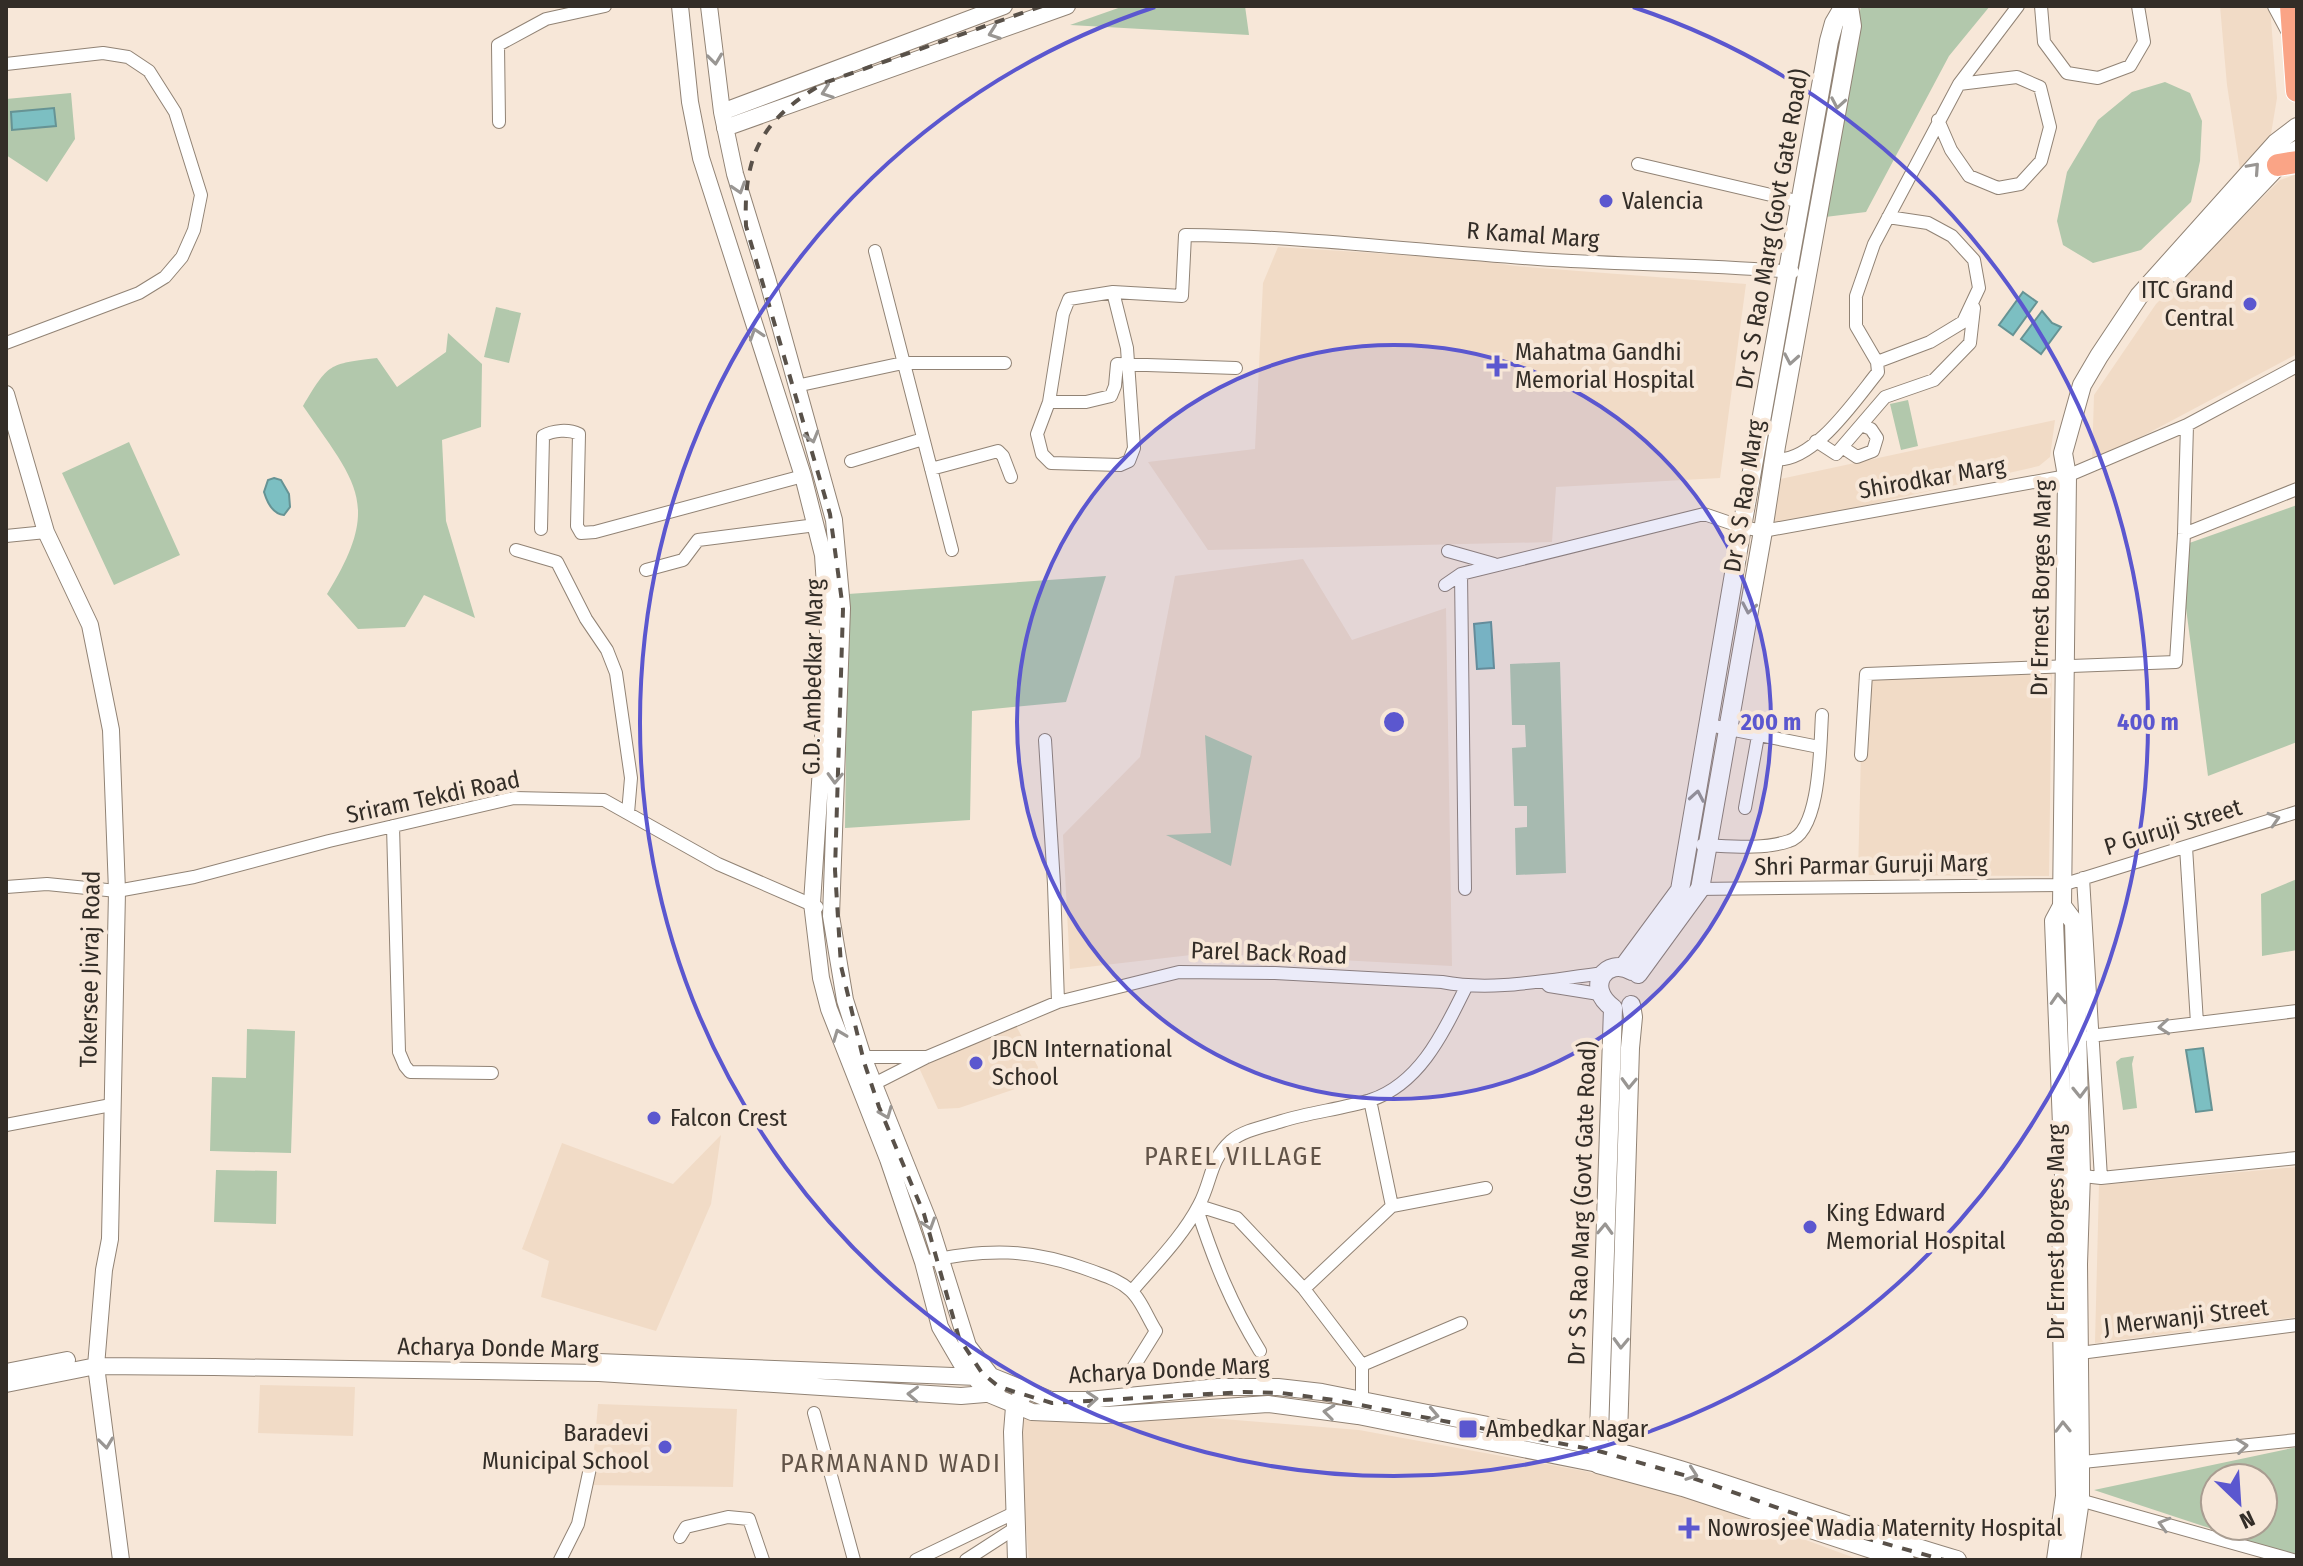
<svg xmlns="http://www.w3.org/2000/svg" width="2303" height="1566" viewBox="0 0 2303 1566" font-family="'Fira Sans Condensed',sans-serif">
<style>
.built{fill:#f1dbc6}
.green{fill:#b2c8ac;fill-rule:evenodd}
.water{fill:#7cbfc2;stroke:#669394;stroke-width:2}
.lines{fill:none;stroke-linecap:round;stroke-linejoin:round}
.minor-casing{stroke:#918375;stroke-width:14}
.tertiary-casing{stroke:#918375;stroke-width:18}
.secondary-casing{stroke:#918375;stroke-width:20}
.trunk-casing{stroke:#fff;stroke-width:24}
.minor{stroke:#fff;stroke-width:12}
.tertiary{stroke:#fff;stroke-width:16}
.secondary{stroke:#fff;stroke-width:18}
.trunk{stroke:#faa486;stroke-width:22}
.rail{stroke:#595149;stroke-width:4;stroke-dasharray:10 10;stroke-linecap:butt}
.oneway{stroke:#999693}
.ring{fill:none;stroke:#5b57cf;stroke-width:4}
.poi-dot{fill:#5b57cf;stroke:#f7e7d8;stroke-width:3}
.labels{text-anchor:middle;stroke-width:8;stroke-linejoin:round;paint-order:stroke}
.poi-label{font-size:24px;fill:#332d27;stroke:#f7e7d8;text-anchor:start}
.street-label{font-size:24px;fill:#332d27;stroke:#f7e7d8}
.neighbourhood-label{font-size:26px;letter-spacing:2px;fill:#625448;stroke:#f7e7d8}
.centre{fill:#5b57cf;stroke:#f7e7d8;stroke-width:4}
.ring-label{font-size:24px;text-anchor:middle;font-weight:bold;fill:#5b57cf;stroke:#f7e7d8;stroke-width:8;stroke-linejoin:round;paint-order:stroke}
</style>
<rect width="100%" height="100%" fill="#f7e7d8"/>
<path class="built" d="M 2220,6 L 2270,6 L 2277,98 L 2270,140 L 2241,176 L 2227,85 Z
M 2297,174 L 2297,354 L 2092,463 L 2094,395 L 2156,304 L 2280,180 Z
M 1278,247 L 1470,259 L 1515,266 L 1746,284 L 1720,478 L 1556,487 L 1552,542 L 1208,550 L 1148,462 L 1255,449 L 1263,283 Z
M 2055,420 L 2050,457 L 2039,466 L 1779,525 L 1770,516 L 1776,480 Z
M 1303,559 L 1352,640 L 1446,608 L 1452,966 L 1208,953 L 1070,969 L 1063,835 L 1140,757 L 1175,576 Z
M 2052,660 L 2049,876 L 1858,875 L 1863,671 Z
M 1014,1022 L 1038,1067 L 1033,1083 L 959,1108 L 938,1109 L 915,1059 Z
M 721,1135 L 711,1204 L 656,1331 L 541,1297 L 549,1261 L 522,1249 L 562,1143 L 673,1184 Z
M 2297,1167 L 2297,1317 L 2095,1343 L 2099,1185 Z
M 260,1385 L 355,1387 L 353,1436 L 258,1433 Z
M 1015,1402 L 1359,1430 L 1584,1471 L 1686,1496 L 1860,1560 L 1029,1560 Z
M 598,1404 L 737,1409 L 733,1487 L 591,1485 Z"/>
<path class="green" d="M 1124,6 L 1245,6 L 1249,35 L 1070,25 Z
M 1861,6 L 1990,6 L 1949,56 L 1866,212 L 1817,218 Z
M 2165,82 L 2190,93 L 2202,121 L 2200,161 L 2191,202 L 2141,250 L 2093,263 L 2063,245 L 2057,221 L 2067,172 L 2098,120 L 2132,92 Z
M 71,93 L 75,139 L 47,182 L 6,155 L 6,99 Z
M 496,307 L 521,313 L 509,363 L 484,357 Z
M 448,333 L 482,364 L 481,427 L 442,440 L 446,521 L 475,618 L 424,595 L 405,627 L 358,629 L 327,594 C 383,504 356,483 303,406 C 329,363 328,364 377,358 L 397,387 L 446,352 Z
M 1908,400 L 1918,446 L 1901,450 L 1890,404 Z
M 129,442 L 180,555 L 114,585 L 62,473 Z
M 2297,505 L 2297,742 L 2208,776 L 2178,547 Z
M 1106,576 L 1066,702 L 972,711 L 970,820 L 845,828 L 848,594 Z
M 1560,662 L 1566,873 L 1516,875 L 1515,828 L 1527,827 L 1527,806 L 1514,806 L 1512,748 L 1526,747 L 1525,725 L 1512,725 L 1510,664 Z
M 1205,735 L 1252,756 L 1231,866 L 1166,835 L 1211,833 Z
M 2297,879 L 2297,950 L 2262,956 L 2261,894 Z
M 247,1029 L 295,1031 L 291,1153 L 210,1151 L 212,1077 L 246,1078 Z
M 2134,1056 L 2132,1064 L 2137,1108 L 2123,1110 L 2116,1062 L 2121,1058 Z
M 216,1170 L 277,1171 L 276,1224 L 214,1222 Z
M 2297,1447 L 2297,1557 L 2094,1490 ZM 2215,1478 L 2263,1478 L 2263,1526 L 2215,1526 Z"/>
<path class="water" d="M 54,108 L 56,126 L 12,130 L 11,112 Z
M 2023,292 L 2037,302 L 2013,335 L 1999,325 Z
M 2042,311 L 2052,323 L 2061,327 L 2041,354 L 2021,339 Z
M 274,478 L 281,480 L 289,494 L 290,507 L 284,515 C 272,514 267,502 264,492 L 268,480 Z
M 1491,622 L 1494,668 L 1477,669 L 1474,624 Z
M 2203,1048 L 2212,1110 L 2196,1112 L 2186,1050 Z"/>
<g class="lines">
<g class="minor-casing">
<path id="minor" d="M 2041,6 L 2044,42 L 2067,73 L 2098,78 L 2130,66 L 2144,42 L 2138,6
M 6,64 L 103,53 L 128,57 L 149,71 L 175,112 L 201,195 L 194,230 L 182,257 L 165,277 L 139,293 L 6,343
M 1938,120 L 1951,150 L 1969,176 L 1998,188 L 2020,184 L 2041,161 L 2050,127 L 2040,87 L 2017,77 L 1959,84
M 499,122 L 498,45 L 546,19 L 605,6
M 1638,164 L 1801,202
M 875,251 L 952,550
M 1113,292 L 1069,299 L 1063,314 L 1049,402 L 1037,434 L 1042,454 L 1051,463 L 1120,465 L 1129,461 L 1134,448 L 1127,348 L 1113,292 L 1182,296 L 1185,235 C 1303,236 1421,251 1538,259 C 1623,265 1708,264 1793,272
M 1877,362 L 1930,342 L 1963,322 L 1979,288 L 1974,260 L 1952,236 L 1928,223 L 1888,217
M 796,386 L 903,363 L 1005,363
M 1049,402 L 1086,402 L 1111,396 L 1115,386 L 1117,364 L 1236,368
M 1816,441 L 1836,454 L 1885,397 L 1934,380 L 1970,343 L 1974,308
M 1842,447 L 1857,457 L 1873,451 L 1877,438 L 1871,429 L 1861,425
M 1774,459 C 1812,465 1856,399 1878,372 L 1877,362 L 1856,326 L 1856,296 L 1874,244 L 1959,84 L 2018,6
M 851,461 L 923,439
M 931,469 L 998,451 L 1003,456 L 1011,477
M 541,529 L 543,436 C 553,430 569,429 579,434 L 577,526 L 581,533 L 595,532 L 803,476
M 2184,534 L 2297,489
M 6,536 L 46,532
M 516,550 L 557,562 L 586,619 L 607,650 L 616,673 L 631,778 L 628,813
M 1448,551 L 1494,564
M 646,570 L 683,560 L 698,540 L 816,525
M 1461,574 L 1465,889
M 1445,585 L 1461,574 L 1704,514 L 1742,527 L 1763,531 L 2067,476 L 2187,425 L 2297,366
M 1709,725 L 1819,747
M 1045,740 L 1054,884 L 1058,1002
M 1861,755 L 1866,674 L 2176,662 L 2184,534 L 2187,425
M 1745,808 L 1758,736
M 393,826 L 399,1052 L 405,1066 L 410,1072 L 492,1073
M 1702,845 C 1729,846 1763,850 1789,841 C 1821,832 1820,744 1822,715
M 2186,847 L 2197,1023
M 2083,878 L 2101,1178
M 6,887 L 47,884 L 117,891 L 194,877 L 329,841 L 514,798 L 604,800 L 718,864 L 817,907
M 1696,889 L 2062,885 L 2297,812
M 1544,981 L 1549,986 L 1599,994
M 2090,1036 L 2297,1011
M 863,1057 L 927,1057 L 1058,1002 L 1179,972 L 1275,973 L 1442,982 C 1495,992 1551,979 1605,973
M 866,1088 L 925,1058
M 6,1125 L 111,1105
M 2074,1175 L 2101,1178 L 2297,1158
M 1199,1206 L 1237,1218 L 1304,1289 L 1362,1365 L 1362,1400
M 1392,1206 L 1486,1188
M 1197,1209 C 1214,1261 1231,1304 1260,1351
M 923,1262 C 987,1248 1030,1248 1092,1271 C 1105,1276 1119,1280 1130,1290 C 1141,1299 1148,1319 1156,1331 L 1128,1376
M 1304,1289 L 1392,1206 L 1370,1100
M 1132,1291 C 1155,1264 1183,1236 1199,1205 C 1212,1181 1209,1161 1231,1141 C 1243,1130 1267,1126 1282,1121 C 1311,1112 1342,1109 1371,1100 C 1421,1083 1444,1031 1466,987
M 2080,1353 L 2297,1325
M 1362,1365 L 1461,1323
M 814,1413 L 854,1560
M 2073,1463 L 2297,1440
M 2076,1499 L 2293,1560
M 680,1537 L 686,1527 L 728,1517 L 749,1519 L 763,1560
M 560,1560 L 578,1524 L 590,1468
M 916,1560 L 1016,1512
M 966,1560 L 1017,1527"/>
</g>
<g class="tertiary-casing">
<path id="tertiary" d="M 680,6 L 690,102 L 701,158 L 803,476 L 823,555 L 829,648 L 812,903 L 821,978 L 829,1009 L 888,1159 L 923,1262 L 940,1327 L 961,1363 L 991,1395 L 1032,1412 L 1106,1415 L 1268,1404 L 1358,1416 L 1598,1464
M 709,6 L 722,112 L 735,174 L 767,278 L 834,520 L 842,608 L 831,916 L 845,1000 L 863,1057 L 929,1222 L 968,1346 L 991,1376 L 1051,1400 L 1089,1400 L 1218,1387 L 1278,1387 L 1322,1392 L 1598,1447
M 2276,6 L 2291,34
M 722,112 L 1004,6
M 725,128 L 1067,6
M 6,394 L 46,532 L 90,625 L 111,730 L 117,891 L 110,1239 L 104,1270 L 96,1366 L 121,1560
M 598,1362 L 978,1377
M 6,1372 L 67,1360
M 6,1384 L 96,1366 L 214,1367 L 599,1373 L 961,1396 L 997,1393"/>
</g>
<g class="secondary-casing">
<path id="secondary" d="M 2176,273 L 2286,157 L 2297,150
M 2062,906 L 2074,922 L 2081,1174 L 2078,1264 L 2080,1463 L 2080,1500 L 2071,1560
M 1624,966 L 1680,890 L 1742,527 L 1829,41 L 1834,23 L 1844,6
M 1638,974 L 1700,889 L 1763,531 L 1776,446 L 1852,26 L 1849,6
M 1613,1008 L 1598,1464 L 1683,1487 L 1905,1560
M 1613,1008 C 1584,987 1606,956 1632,971
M 1609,1450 C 1726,1480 1840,1526 1957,1560
M 1617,1469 L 1630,1048 L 1633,1017 L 1631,1005
M 1017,1560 L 1013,1432 L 1015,1407 L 1025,1391
M 2056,1560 L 2065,1496 L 2061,1264 L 2064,1176 L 2054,921 L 2062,906 L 2067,476 L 2063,453 L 2082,385 L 2099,356 L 2139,296 L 2276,143 L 2297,127"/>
</g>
<g class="trunk-casing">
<path id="trunk" d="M 2291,6 L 2297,91
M 2278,165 L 2297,162"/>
</g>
<use href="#minor" class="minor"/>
<use href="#tertiary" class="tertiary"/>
<use href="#secondary" class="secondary"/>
<use href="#trunk" class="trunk"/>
<path class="rail" d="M 1042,6 L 824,83 C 762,119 743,154 746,226 L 830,514 L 843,609 L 835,870 L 841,966 L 864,1062 L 879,1107 L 924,1214 L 959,1338 L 982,1373 L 998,1386 L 1012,1391 L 1052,1403 L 1244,1392 L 1282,1393 L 1334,1400 L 1595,1450 L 1687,1476 L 1858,1536 L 1944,1560"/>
</g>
<defs><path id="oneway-chevron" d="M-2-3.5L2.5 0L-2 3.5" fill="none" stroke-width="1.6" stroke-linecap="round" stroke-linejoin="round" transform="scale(2)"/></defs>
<g class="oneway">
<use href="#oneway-chevron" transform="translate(994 33) rotate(160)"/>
<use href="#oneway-chevron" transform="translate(715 59) rotate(83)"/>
<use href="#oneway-chevron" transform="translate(827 92) rotate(160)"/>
<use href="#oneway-chevron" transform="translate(1838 103) rotate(100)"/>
<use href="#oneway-chevron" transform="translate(2254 168) rotate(-48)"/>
<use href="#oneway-chevron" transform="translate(739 188) rotate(72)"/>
<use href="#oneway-chevron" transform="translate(756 334) rotate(-108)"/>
<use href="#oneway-chevron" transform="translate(1791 359) rotate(100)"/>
<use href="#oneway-chevron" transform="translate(812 437) rotate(74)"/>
<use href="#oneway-chevron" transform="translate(1749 608) rotate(100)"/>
<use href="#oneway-chevron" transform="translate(835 778) rotate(92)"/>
<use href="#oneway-chevron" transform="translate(1697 796) rotate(-80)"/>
<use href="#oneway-chevron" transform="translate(2274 819) rotate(-17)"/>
<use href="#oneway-chevron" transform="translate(2058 999) rotate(-93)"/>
<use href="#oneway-chevron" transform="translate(2164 1027) rotate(175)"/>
<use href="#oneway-chevron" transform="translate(839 1035) rotate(-111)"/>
<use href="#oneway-chevron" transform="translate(1629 1083) rotate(92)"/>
<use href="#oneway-chevron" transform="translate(2080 1092) rotate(89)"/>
<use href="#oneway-chevron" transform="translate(886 1113) rotate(68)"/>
<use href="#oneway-chevron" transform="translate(929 1224) rotate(72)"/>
<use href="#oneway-chevron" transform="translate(1605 1229) rotate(-88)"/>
<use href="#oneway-chevron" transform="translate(1621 1343) rotate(92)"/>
<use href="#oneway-chevron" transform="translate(913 1394) rotate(-177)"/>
<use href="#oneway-chevron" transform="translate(1092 1399) rotate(-4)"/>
<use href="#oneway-chevron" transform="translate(1329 1412) rotate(-173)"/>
<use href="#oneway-chevron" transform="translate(1433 1415) rotate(11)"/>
<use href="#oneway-chevron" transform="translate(2063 1427) rotate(-91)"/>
<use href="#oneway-chevron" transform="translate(106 1443) rotate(83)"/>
<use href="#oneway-chevron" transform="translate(2242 1446) rotate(-6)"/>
<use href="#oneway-chevron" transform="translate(1692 1474) rotate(19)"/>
<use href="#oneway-chevron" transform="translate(2164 1524) rotate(-164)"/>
</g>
<circle cx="1394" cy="722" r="377" fill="#5b57cf" fill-opacity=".12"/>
<g class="ring">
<circle cx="1394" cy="722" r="377"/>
<path d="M1633 7A754 754 0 1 1 1155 7"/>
</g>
<g class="poi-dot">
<circle cx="1606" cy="201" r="8"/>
<circle cx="2250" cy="304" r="8"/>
<path d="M1493 354h8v8h8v8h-8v8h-8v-8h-8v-8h8z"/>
<circle cx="976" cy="1063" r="8"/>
<circle cx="654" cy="1118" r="8"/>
<circle cx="1810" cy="1227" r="8"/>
<rect x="1458" y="1419" width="20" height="20" rx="4"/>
<circle cx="665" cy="1447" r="8"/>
<path d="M1685 1516h8v8h8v8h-8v8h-8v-8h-8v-8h8z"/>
</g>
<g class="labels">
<g class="poi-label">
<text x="1622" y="209">Valencia</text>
<text x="2234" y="298" text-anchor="end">ITC Grand<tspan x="2234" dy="28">Central</tspan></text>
<text x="1515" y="360">Mahatma Gandhi<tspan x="1515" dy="28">Memorial Hospital</tspan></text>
<text x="992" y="1057">JBCN International<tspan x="992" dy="28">School</tspan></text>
<text x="670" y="1126">Falcon Crest</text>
<text x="1826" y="1221">King Edward<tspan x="1826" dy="28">Memorial Hospital</tspan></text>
<text x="1486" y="1437">Ambedkar Nagar</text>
<text x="649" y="1441" text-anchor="end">Baradevi<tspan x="649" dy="28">Municipal School</tspan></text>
<text x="1707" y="1536">Nowrosjee Wadia Maternity Hospital</text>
</g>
<g class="street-label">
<text transform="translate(1772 229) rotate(-80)" y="8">Dr S S Rao Marg (Govt Gate Road)</text>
<text transform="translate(1533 235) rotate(4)" y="8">R Kamal Marg</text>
<text transform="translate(1932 478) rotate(-10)" y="8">Shirodkar Marg</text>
<text transform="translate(1744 496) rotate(-81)" y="8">Dr S S Rao Marg</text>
<text transform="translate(2041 588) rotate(-89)" y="8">Dr Ernest Borges Marg</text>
<text transform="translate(813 677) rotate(-89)" y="8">G.D. Ambedkar Marg</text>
<text transform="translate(433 797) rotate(-12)" y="8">Sriram Tekdi Road</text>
<text transform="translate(2173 827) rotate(-17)" y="8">P Guruji Street</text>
<text transform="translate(1871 865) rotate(-1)" y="8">Shri Parmar Guruji Marg</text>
<text transform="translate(1269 953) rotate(2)" y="8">Parel Back Road</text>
<text transform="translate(90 969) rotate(-89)" y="8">Tokersee Jivraj Road</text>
<text transform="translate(1582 1203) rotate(-88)" y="8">Dr S S Rao Marg (Govt Gate Road)</text>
<text transform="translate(2056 1232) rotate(-90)" y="8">Dr Ernest Borges Marg</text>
<text transform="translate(2186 1317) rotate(-7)" y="8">J Merwanji Street</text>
<text transform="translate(498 1348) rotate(1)" y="8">Acharya Donde Marg</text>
<text transform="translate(1169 1370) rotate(-3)" y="8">Acharya Donde Marg</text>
</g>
<g class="neighbourhood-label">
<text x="1234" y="1165">PAREL VILLAGE</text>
<text x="891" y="1472">PARMANAND WADI</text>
</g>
</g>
<circle cx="1394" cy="722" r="12" class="centre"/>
<g class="ring-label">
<text x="1771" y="730">200 m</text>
<text x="2148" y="730">400 m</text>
</g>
<rect width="2303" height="1566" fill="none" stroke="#332d27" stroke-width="16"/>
<g transform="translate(2239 1502) rotate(155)"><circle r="38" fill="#f7e7d8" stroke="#a99d91" stroke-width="2"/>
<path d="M0-6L14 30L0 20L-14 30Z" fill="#5b57cf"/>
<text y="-12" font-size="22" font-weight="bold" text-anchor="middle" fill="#332d27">N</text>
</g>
</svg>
